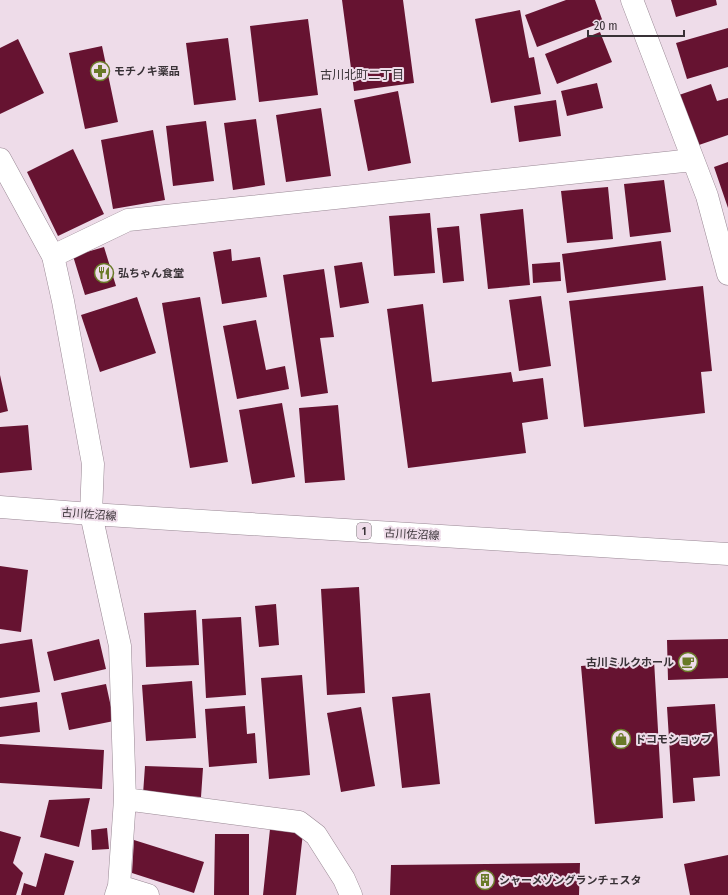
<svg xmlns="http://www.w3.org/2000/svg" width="728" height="895" viewBox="0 0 728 895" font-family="'Fira Sans Condensed','Noto Sans JP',sans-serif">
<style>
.building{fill:#661331}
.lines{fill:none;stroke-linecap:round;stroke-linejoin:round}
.street-casing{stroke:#998894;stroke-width:23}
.secondary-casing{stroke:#998894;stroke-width:23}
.primary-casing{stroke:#998894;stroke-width:23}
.street{stroke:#fff;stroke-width:22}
.secondary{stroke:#fff;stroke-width:22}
.primary{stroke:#fff;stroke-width:22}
.labels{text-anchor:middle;stroke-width:4;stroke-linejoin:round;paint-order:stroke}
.shield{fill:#eedce9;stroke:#6f646c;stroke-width:1}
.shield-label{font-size:10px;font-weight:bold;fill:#383136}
.poi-label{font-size:11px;font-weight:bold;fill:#383136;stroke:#eedce9;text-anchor:start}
.street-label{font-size:11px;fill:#383136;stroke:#eedce9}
.neighbourhood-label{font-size:12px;fill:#383136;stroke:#eedce9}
</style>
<rect width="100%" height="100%" fill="#eedce9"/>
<path class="building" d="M 342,0 L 403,0 L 414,83 L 354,91 Z
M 566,0 L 595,0 L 603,22 L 537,47 L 525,15 Z
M 671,0 L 716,0 L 717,5 L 676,17 Z
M 520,10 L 529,58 L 534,57 L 541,94 L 491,103 L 475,19 Z
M 308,19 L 318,95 L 259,102 L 250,26 Z
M 728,28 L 728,67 L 687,79 L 676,43 Z
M 600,32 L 612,62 L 557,84 L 545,54 Z
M 228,38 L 236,100 L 194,105 L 186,43 Z
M 18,39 L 44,93 L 0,114 L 0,48 Z
M 102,46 L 118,122 L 85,129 L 69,53 Z
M 597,83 L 603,108 L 567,116 L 561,91 Z
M 711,84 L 717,101 L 728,98 L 728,135 L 696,146 L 679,95 Z
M 398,91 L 411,163 L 368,171 L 354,100 Z
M 556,100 L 561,136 L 519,142 L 514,106 Z
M 321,108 L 331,176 L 286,182 L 276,115 Z
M 256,119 L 265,185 L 233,190 L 224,123 Z
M 206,121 L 214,181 L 173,186 L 166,126 Z
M 153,130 L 165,200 L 113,209 L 101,140 Z
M 73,149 L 104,214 L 58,236 L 27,172 Z
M 728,162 L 728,208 L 714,167 Z
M 664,180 L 671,232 L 630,237 L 624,184 Z
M 608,187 L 613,239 L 567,243 L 561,191 Z
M 523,209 L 530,285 L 488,289 L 480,214 Z
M 430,213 L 435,273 L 394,276 L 389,216 Z
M 459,226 L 464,281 L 443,283 L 437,228 Z
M 661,241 L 666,280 L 567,293 L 562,254 Z
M 104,247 L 116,286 L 85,295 L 73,256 Z
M 231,249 L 232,261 L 260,257 L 267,297 L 222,304 L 213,252 Z
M 362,262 L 369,303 L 340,308 L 334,266 Z
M 560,262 L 561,281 L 533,283 L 532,264 Z
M 324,269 L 334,337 L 320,338 L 328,393 L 301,397 L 283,275 Z
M 703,286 L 712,371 L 701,372 L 705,413 L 584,427 L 569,301 Z
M 541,296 L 551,366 L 519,371 L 509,300 Z
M 137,297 L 156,353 L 100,372 L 81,315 Z
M 200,297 L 228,462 L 190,468 L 162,303 Z
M 423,304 L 432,382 L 511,372 L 513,382 L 543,378 L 548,419 L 522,423 L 526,453 L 408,468 L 387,309 Z
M 256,320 L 266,370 L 285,366 L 289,389 L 237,399 L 223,326 Z
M 0,375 L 8,411 L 0,413 Z
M 282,403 L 295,477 L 252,484 L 239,410 Z
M 338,405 L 345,480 L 305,483 L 299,408 Z
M 28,425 L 32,470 L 0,473 L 0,427 Z
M 0,566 L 28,570 L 21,632 L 0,629 Z
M 359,587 L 365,693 L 327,695 L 321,589 Z
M 276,604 L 279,645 L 259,647 L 255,606 Z
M 196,610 L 199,665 L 146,667 L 144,613 Z
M 241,617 L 246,695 L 206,698 L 202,619 Z
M 32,639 L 40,692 L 0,698 L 0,644 Z
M 99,639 L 106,669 L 54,681 L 47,652 Z
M 728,639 L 728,678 L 668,680 L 667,640 Z
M 654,660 L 663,818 L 595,824 L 581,666 Z
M 302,675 L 310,775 L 269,779 L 261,678 Z
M 192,681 L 196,738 L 146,741 L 142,685 Z
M 106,684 L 114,721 L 69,730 L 61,693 Z
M 430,693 L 440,784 L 402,788 L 392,697 Z
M 37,702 L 40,732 L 0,737 L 0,707 Z
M 715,704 L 720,776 L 693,778 L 695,801 L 673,803 L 667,707 Z
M 245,706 L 247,734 L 255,733 L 257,763 L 209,767 L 205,709 Z
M 361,707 L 375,786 L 341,792 L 327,713 Z
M 0,744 L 104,750 L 102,789 L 0,783 Z
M 145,766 L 203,768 L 201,797 L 143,794 Z
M 90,798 L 79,847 L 40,837 L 49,800 Z
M 107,828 L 109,849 L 92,850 L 91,830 Z
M 270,829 L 303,833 L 296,895 L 263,895 Z
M 0,831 L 21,837 L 13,863 L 23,873 L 16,895 L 0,895 Z
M 215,834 L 249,834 L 249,895 L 214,895 Z
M 134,840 L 204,862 L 194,893 L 132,873 Z
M 45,853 L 74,861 L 64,895 L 21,895 L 24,883 L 36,887 Z
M 728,855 L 728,895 L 690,895 L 684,864 Z
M 580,863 L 579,895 L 390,895 L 391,865 Z"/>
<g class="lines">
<g class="street-casing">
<path id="street" d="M 632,0 L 707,196 L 728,274
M 53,256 L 128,220 L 693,160
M 91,514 L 120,646 L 125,799 L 119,886 L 116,895
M 125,799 L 299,822 L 316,835 L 344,879 L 351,895
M 119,886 L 148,895"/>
</g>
<g class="secondary-casing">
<path id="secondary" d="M 0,159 L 53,256 L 63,301 L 93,464 L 91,514"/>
</g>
<g class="primary-casing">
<path id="primary" d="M 0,507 L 91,514 L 728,554"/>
</g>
<use href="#street" class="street"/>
<use href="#secondary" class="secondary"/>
<use href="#primary" class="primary"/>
</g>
<defs>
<g id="pharmacy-ring" transform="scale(1)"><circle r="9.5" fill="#eedce9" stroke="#697a28" stroke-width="1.5"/><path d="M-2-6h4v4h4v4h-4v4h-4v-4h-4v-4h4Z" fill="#697a28"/></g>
<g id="restaurant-ring" transform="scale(1)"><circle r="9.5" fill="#eedce9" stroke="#697a28" stroke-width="1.5"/><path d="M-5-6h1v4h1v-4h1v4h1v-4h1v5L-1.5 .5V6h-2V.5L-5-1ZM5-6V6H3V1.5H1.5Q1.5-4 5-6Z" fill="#697a28"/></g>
<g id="cafe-ring" transform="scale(1)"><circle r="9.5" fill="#eedce9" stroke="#697a28" stroke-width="1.5"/><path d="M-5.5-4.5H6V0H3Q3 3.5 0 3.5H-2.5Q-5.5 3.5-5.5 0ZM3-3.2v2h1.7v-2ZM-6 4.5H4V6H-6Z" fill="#697a28"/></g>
<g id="shop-ring" transform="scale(1)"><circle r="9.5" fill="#eedce9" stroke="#697a28" stroke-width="1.5"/><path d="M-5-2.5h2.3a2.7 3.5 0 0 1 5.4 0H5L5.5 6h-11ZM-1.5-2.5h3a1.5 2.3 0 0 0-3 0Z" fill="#697a28"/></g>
<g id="building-ring" transform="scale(1)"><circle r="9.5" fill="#eedce9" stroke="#697a28" stroke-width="1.5"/><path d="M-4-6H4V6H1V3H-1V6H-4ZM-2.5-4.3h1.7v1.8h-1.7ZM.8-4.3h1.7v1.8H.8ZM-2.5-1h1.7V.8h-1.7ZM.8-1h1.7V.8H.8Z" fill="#697a28"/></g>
</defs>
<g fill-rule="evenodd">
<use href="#pharmacy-ring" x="100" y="71"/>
<use href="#restaurant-ring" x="104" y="273"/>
<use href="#cafe-ring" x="688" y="662"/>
<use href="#shop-ring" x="621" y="739"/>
<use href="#building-ring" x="485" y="880"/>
</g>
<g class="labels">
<rect class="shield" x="357" y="523" width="14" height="16" rx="3"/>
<g class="shield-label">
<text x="364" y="535">1</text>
</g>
<g class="poi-label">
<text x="114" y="75">モチノキ薬品</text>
<text x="118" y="277">弘ちゃん食堂</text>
<text x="674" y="666" text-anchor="end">古川ミルクホール</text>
<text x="635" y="743">ドコモショップ</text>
<text x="499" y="884">シャーメゾングランチェスタ</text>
</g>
<g class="street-label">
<text transform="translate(89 514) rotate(4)" y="4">古川佐沼線</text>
<text transform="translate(412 534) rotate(3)" y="4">古川佐沼線</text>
</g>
<g class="neighbourhood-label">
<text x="362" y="79">古川北町二丁目</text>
</g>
</g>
<path d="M588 30v6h96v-6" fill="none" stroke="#383136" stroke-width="2"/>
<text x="594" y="30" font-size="12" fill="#383136" stroke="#eedce9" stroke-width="3" paint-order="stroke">20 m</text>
</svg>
